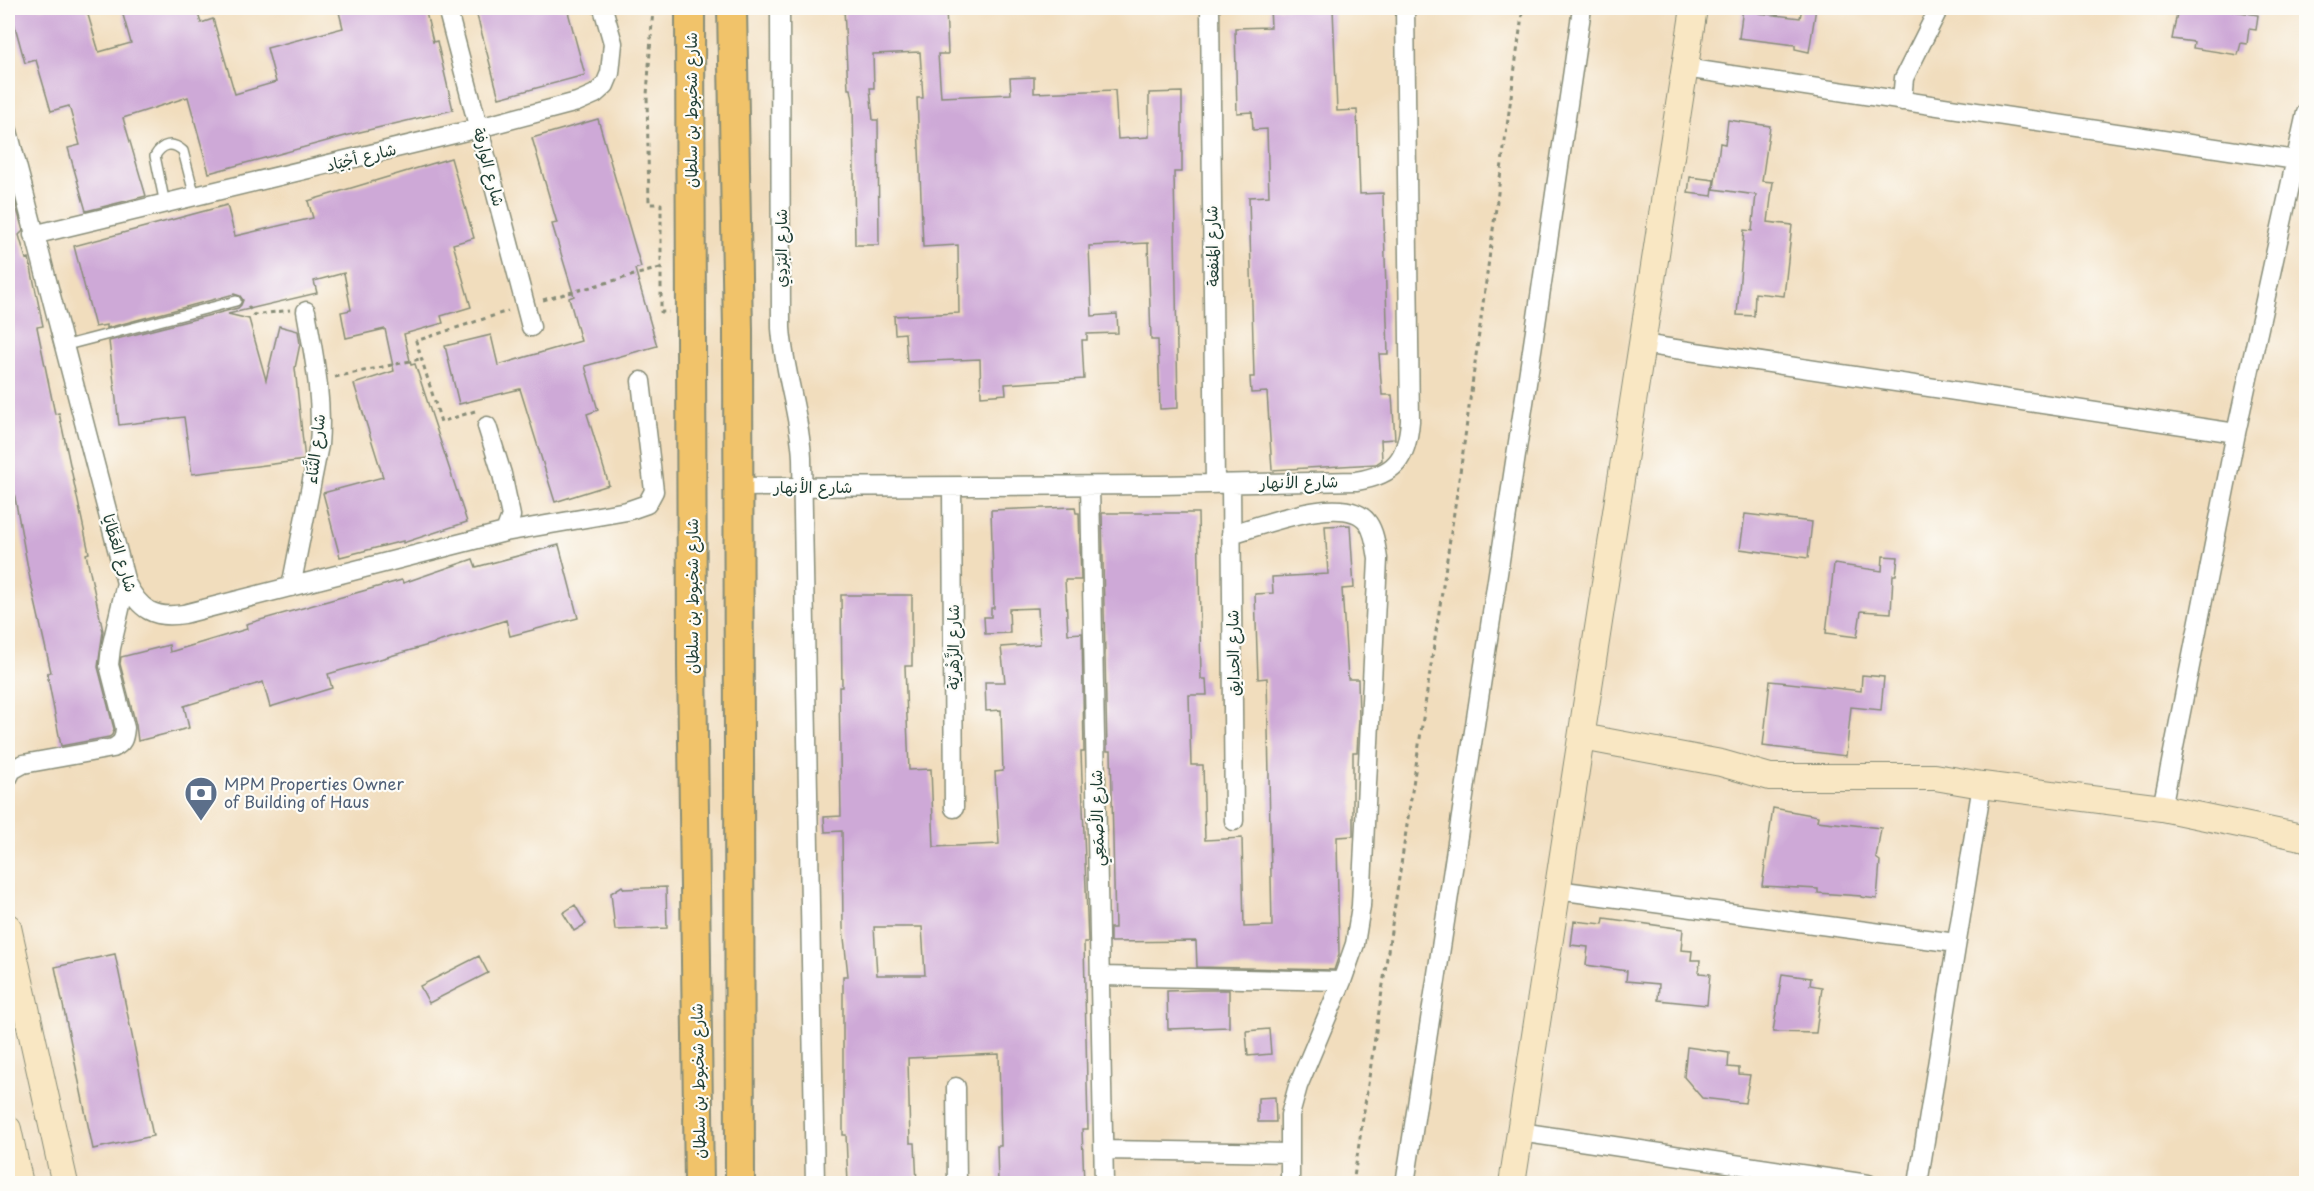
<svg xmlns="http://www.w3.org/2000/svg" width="2314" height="1191" viewBox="0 0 2314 1191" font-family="'Playpen Sans','Playpen Sans Arabic',sans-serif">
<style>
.building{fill:#cea9d7;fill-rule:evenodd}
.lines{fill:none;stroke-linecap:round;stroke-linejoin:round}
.lane-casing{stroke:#888d78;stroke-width:12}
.street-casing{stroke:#888d78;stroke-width:21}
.secondary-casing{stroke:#888d78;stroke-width:28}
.primary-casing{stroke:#888d78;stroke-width:32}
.path{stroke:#888d78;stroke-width:3;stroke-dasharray:4.5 4.5;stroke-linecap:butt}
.lane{stroke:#fff;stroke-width:9}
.street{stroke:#fff;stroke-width:18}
.secondary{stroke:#f9e7c3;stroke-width:26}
.primary{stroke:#f1c36a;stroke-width:28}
.labels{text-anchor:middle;stroke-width:4.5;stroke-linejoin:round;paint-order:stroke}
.street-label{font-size:16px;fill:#1f3d34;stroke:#fdfcf7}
.service-label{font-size:16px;fill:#4e5e75;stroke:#fdfcf7;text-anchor:start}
</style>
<rect width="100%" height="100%" fill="#fdfcf7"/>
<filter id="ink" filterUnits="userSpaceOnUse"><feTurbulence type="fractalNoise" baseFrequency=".0167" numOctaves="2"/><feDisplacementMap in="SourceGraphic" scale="12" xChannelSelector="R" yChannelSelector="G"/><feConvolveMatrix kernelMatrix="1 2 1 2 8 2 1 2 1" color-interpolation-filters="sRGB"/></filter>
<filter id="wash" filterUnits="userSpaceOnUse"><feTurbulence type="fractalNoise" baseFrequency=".008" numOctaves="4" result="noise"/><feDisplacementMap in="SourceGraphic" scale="24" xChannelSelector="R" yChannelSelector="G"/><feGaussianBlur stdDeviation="1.35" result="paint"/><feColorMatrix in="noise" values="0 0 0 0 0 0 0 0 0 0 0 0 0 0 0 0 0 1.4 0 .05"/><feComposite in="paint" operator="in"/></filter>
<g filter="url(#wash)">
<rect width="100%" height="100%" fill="#f1ddbd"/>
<g id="blocks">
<path class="building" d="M 10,8 L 86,8 L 99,52 L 131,43 L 121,8 L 196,8 L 201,23 L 213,19 L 235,94 L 276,82 L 267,48 L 343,28 L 338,8 L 425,8 L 433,42 L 437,41 L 453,110 L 360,132 L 209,173 L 188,97 L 123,118 L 146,196 L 86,211 L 68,148 L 80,145 L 69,106 L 51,111 L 36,60 L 25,63 Z
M 475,8 L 567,8 L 585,75 L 499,98 Z
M 844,8 L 946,8 L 948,54 L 938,54 L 941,97 L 1011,94 L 1010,78 L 1034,77 L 1034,93 L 1115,90 L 1118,139 L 1149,137 L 1149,93 L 1182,92 L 1182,172 L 1174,172 L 1178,408 L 1160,409 L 1158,340 L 1151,340 L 1148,243 L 1089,246 L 1092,316 L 1117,314 L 1118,333 L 1087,334 L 1087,340 L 1082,340 L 1084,379 L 1005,384 L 1006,394 L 981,396 L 980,359 L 907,362 L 905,333 L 895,334 L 894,316 L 959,313 L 958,245 L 923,247 L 917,98 L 923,98 L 920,52 L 873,54 L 874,88 L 870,88 L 873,120 L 878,120 L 879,245 L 855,245 L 853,100 L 851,89 L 848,89 Z
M 1270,8 L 1333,8 L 1337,111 L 1357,110 L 1360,194 L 1383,193 L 1388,354 L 1379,354 L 1382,395 L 1392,395 L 1395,439 L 1381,440 L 1382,460 L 1376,464 L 1272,470 L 1267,392 L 1251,393 L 1250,377 L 1254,377 L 1249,197 L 1269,196 L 1267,129 L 1253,130 L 1252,112 L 1237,113 L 1235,28 L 1271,27 Z
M 1743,8 L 1760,9 L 1759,13 L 1800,18 L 1802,8 L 1816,8 L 1809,52 L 1795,49 L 1795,45 L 1739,38 Z
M 2178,8 L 2216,8 L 2258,15 L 2256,30 L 2249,29 L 2247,44 L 2241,43 L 2238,55 L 2193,48 L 2194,42 L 2172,39 Z
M 598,119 L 641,267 L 635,269 L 657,346 L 585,366 L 598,410 L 587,414 L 609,485 L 555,502 L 520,389 L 459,404 L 445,346 L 491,335 L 498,365 L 581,341 L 569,298 L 574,296 L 552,224 L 557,223 L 532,138 Z
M 1728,120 L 1770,126 L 1762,181 L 1773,182 L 1768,222 L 1792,225 L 1784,296 L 1755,293 L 1754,316 L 1737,315 L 1744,230 L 1752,231 L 1756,195 L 1714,189 L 1720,143 L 1725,144 Z
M 451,158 L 474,238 L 453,244 L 471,307 L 441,316 L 443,323 L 404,334 L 411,365 L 415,364 L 467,522 L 403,543 L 403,541 L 340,557 L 323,493 L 383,477 L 354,384 L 394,371 L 385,329 L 346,338 L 341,312 L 351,310 L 344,273 L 314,281 L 317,293 L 228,314 L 249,319 L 266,380 L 279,326 L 298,331 L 300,344 L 295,368 L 305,460 L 192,474 L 184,417 L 119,425 L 109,341 L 238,308 L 241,305 L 243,300 L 240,296 L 234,294 L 107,328 L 107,325 L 95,327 L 74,246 L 227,205 L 235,236 L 313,218 L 308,201 Z
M 1690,177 L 1714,180 L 1712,196 L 1688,193 Z
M 11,187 L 23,231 L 19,235 L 26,259 L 29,258 L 43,326 L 37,327 L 55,414 L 59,413 L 89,553 L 86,554 L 103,631 L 98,667 L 114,729 L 112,735 L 109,737 L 61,746 L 47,673 L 51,672 L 30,579 L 8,460 L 8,188 Z
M 1075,507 L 1076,513 L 1079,513 L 1081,580 L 1065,580 L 1068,634 L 1082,633 L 1084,752 L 1081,752 L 1088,942 L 1084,942 L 1088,1129 L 1082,1129 L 1084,1184 L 998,1184 L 997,1146 L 1001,1146 L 999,1054 L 908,1058 L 910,1143 L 915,1143 L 917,1184 L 848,1184 L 846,1135 L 843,1135 L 843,976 L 848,976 L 843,928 L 842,831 L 825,832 L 824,817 L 841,816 L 839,687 L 842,687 L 841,595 L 912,595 L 912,666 L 905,666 L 909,770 L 931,769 L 934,847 L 999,844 L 995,772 L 1003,771 L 1001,710 L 986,711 L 985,682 L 1005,682 L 1001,647 L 1040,644 L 1038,608 L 1009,609 L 1010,633 L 985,634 L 984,617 L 991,617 L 991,608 L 994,608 L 991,510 ZM 874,927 L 922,927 L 925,975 L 877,975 Z
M 1102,513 L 1198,513 L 1201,679 L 1206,679 L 1207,695 L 1189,695 L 1191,765 L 1203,765 L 1205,840 L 1242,838 L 1244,927 L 1272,926 L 1267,678 L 1258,679 L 1255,594 L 1273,593 L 1272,577 L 1328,574 L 1325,526 L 1350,525 L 1354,588 L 1342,589 L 1348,679 L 1358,679 L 1359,718 L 1357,752 L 1353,752 L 1353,836 L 1337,837 L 1339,955 L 1334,970 L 1197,967 L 1196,941 L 1110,942 L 1110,928 L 1115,928 L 1111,751 L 1107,751 Z
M 1745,514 L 1812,522 L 1808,558 L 1740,549 Z
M 559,545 L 578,618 L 510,636 L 506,620 L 432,644 L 328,674 L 332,688 L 270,707 L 263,682 L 184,706 L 189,728 L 138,741 L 136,725 L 120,664 L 121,657 L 169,645 L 170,652 L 247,629 L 246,624 L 402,580 L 403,583 L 473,559 L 476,567 Z
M 1883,556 L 1898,557 L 1896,575 L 1893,575 L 1891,613 L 1861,611 L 1857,637 L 1826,633 L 1834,564 L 1882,571 Z
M 1862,675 L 1884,677 L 1881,710 L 1851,707 L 1846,756 L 1763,746 L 1770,681 L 1861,691 Z
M 1773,808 L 1818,816 L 1817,821 L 1881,828 L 1876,858 L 1880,861 L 1877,899 L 1861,897 L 1861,896 L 1818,893 L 1818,889 L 1762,886 Z
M 622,886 L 624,889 L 666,887 L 667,928 L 615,930 L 611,893 Z
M 575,905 L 586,924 L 574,931 L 563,913 Z
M 1604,918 L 1683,929 L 1681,950 L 1692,951 L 1691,960 L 1700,960 L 1699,973 L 1710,974 L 1707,1005 L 1658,1000 L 1659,984 L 1626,981 L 1627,971 L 1586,965 L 1588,947 L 1571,945 L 1574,921 L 1603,924 Z
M 115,954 L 153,1136 L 93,1149 L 55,967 Z
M 479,956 L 488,973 L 429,1003 L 420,986 Z
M 1782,974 L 1811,978 L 1810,985 L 1822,987 L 1816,1033 L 1773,1032 Z
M 1198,990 L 1229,990 L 1229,1027 L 1168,1029 L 1167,991 Z
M 1269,1029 L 1271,1054 L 1248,1056 L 1246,1031 Z
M 1687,1047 L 1729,1053 L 1728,1067 L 1739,1068 L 1739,1074 L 1750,1075 L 1745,1103 L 1702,1098 L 1684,1077 Z
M 1275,1097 L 1276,1122 L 1258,1122 L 1258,1098 Z"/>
</g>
</g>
<g filter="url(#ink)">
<use href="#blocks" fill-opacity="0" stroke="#888d78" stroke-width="1.5"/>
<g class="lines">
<g class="lane-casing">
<path id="lane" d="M 165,204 L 155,156 C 162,144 172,141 183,151 L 195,197
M 63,346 L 236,301"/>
</g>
<g class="street-casing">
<path id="street" d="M 447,8 L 531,327
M 780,8 L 781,328 C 784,373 800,414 802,458 L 815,1184
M 1210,8 L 1215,484
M 1685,68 L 2296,160
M 1902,101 L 1904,78 L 1939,8
M 8,131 L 126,583 C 140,610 154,619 184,614 L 505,532 L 511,516 L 502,474 L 487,426
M 33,235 L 479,128 L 577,102 L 595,94 L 605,85 L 610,73 L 613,43 L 603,8
M 1642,344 L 2236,433
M 1231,484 L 1234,821
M 1090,486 L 1104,1184
M 737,487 L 1160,485 L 1356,481 C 1395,475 1407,459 1410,421 L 1405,8
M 952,487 L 954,808
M 505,532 L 627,511 L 647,504 L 654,491 L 641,381
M 1231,534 C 1261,526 1347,491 1368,523 C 1375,533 1376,547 1378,559 L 1361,906 L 1355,944 L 1342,981 L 1298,1086 L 1290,1115 L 1290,1184
M 291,587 L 319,445 C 323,399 314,356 306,311
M 8,778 L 12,770 L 23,764 L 113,748 C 123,743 124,739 125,728 L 109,665 L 111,648 L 126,583
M 2162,808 L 2236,433 L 2306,113
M 1557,890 L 1956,943
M 1101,976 L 1342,981
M 956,1087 L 957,1184
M 1520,1132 L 1868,1184
M 1104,1150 L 1289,1153
M 1405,1184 L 1536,324 L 1582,8
M 1918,1184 L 1982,785"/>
</g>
<g class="secondary-casing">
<path id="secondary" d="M 1582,737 L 1721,763 L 1770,777 L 1935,777 L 1982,785 L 2162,808 L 2306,838
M 8,927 L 65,1184
M 8,1129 L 20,1184
M 1512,1184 L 1694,8"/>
</g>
<g class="primary-casing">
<path id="primary" d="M 690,8 L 692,665 L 699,1184
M 732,8 L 738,330 L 740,1184"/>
</g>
<path class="path" d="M 653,8 L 647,95 L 649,204 L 661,204 L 661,312 L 669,312
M 543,300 L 660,268
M 248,306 L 254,315 L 290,310
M 335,377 L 420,359
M 475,411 L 441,422 L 416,341 L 508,311
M 1353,1184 L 1462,459 L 1523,8"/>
<use href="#lane" class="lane"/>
<use href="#street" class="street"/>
<use href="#secondary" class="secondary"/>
<use href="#primary" class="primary"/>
</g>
</g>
<defs>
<g id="bank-pin" transform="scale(1.725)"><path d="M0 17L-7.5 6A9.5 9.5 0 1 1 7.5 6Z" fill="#5c6f8a" stroke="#fdfcf7"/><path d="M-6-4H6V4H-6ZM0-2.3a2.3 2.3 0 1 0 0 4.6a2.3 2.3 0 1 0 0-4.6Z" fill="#fff"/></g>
</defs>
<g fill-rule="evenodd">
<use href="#bank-pin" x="201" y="793"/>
</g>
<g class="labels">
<g class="street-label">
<text transform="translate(691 110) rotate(-90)" y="6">شارع شخبوط بن سلطان</text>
<text transform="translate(361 157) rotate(-14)" y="6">شارع أجْيَاد</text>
<text transform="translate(489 167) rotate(75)" y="6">شارع الوارفة</text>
<text transform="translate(1212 246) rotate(-91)" y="6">شارع المَنفعة</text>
<text transform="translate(781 248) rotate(-90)" y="6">شارع البَرْدِي</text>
<text transform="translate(315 449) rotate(-83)" y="6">شارع الثَّنَاء</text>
<text transform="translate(1299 482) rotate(-1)" y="6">شارع الأنهار</text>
<text x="813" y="493">شارع الأنهار</text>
<text transform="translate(120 553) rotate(73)" y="6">شارع العَطَايَا</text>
<text transform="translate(692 596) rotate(-90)" y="6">شارع شخبوط بن سلطان</text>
<text transform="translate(953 647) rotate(-90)" y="6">شارع الزَّهْريّة</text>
<text transform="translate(1233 653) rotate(-91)" y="6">شارع الحدايق</text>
<text transform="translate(1097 818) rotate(-91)" y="6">شارع الأصمَعِي</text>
<text transform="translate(698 1081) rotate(-91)" y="6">شارع شخبوط بن سلطان</text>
</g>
<g class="service-label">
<text x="224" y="790">MPM Properties Owner<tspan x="224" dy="18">of Building of Haus</tspan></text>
</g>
</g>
<rect width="2314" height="1191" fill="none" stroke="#fdfcf7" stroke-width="30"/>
</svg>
